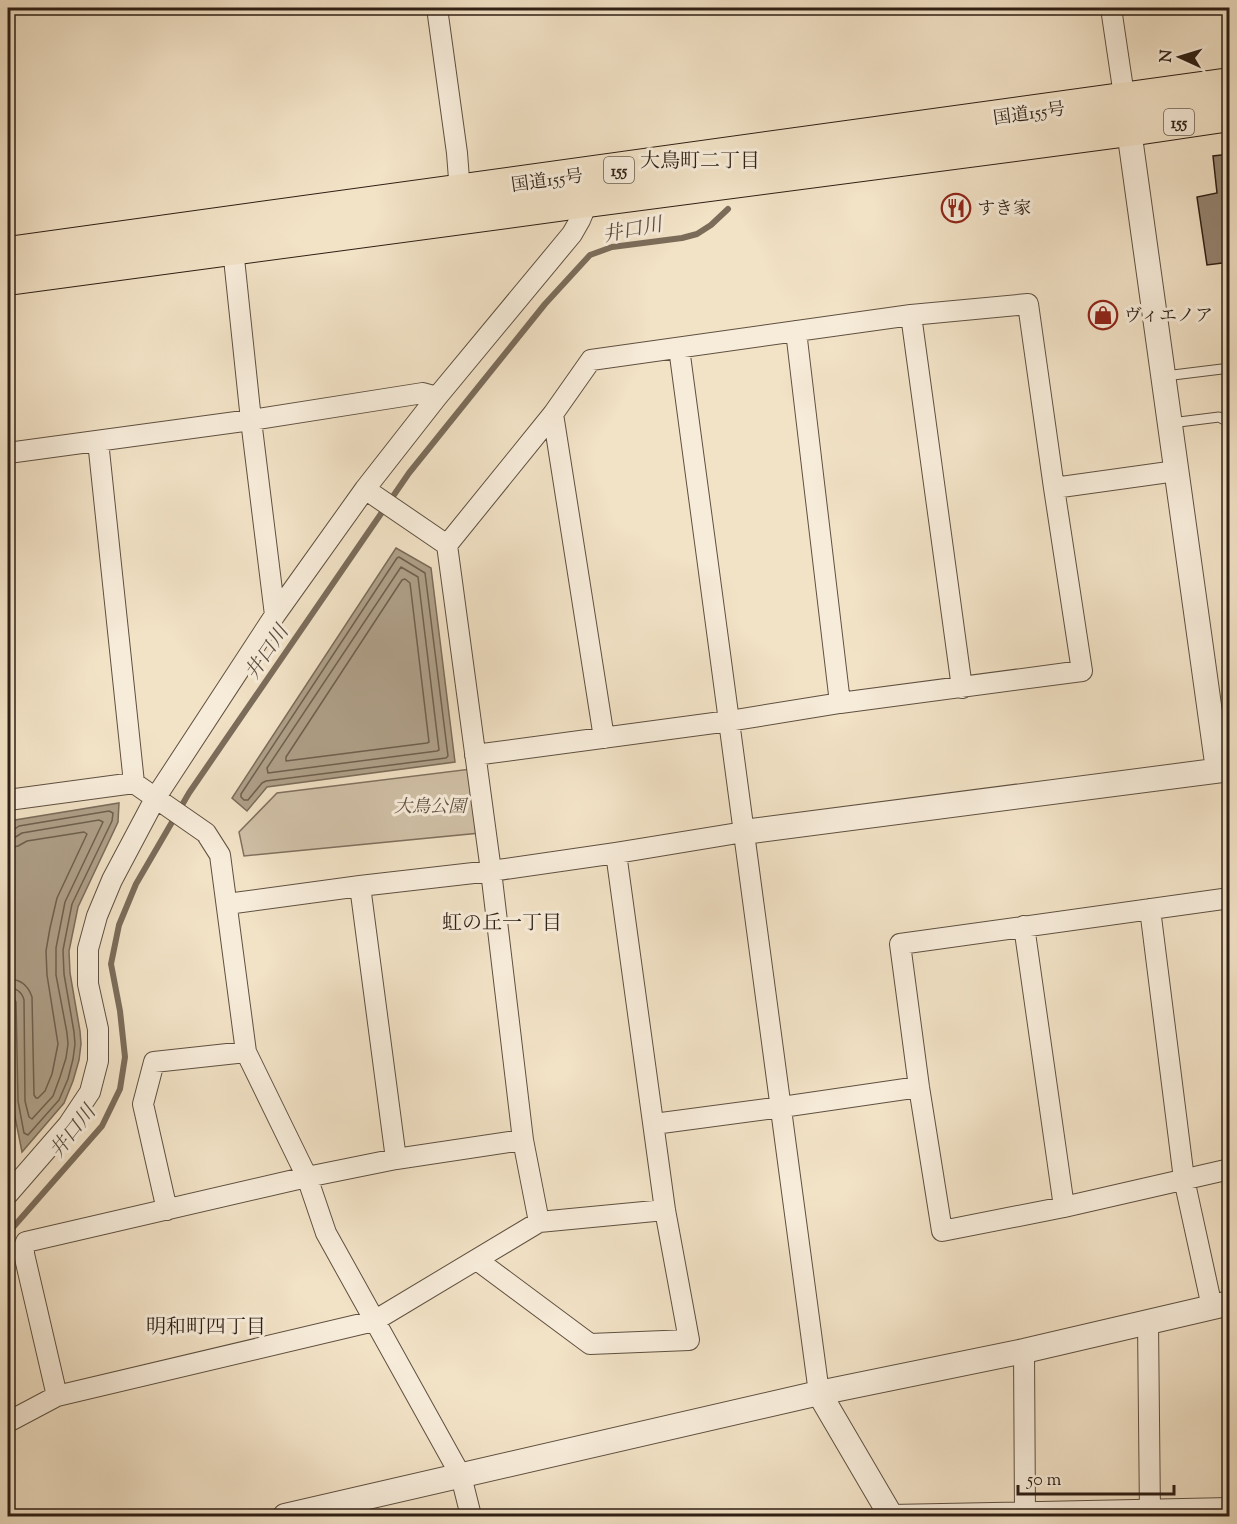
<svg xmlns="http://www.w3.org/2000/svg" width="1237" height="1524" viewBox="0 0 1237 1524" font-family="'Sorts Mill Goudy','Noto Serif JP',serif">
<style>
.green{fill:#d1c1a8;stroke:#80705e;stroke-width:1.5}
.water{fill:#afa089;stroke:#7b6c5a;stroke-width:1.5}
.lines{fill:none;stroke-linecap:round;stroke-linejoin:round}
.shore{stroke:#6e604e;stroke-width:1.5}
.stream{stroke:#7b6c5a;stroke-width:6}
.building{fill:#948471;stroke:#2e1f14;stroke-width:1.5}
.service-casing{stroke:#5f5040;stroke-width:11}
.minor-casing{stroke:#5f5040;stroke-width:22}
.tertiary-casing{stroke:#5f5040;stroke-width:26}
.trunk-casing{stroke:#2e1f14;stroke-width:34}
.service{stroke:#f7ecda;stroke-width:9}
.minor{stroke:#f7ecda;stroke-width:20}
.tertiary{stroke:#f7ecda;stroke-width:24}
.trunk{stroke:#f2e2c6;stroke-width:32}
.labels{text-anchor:middle;stroke-width:6;stroke-linejoin:round;paint-order:stroke}
.shield{fill:#f7ecda;stroke:#6a5c4f;stroke-width:1.5}
.shield-label{font-size:16px;font-weight:bold;fill:#2e1f14}
.street-label{font-size:18px;fill:#2e1f14;stroke:#f7ecda}
.poi-label{font-size:18px;fill:#2e1f14;stroke:#f7ecda;text-anchor:start}
.park-label{font-size:18px;font-style:italic;fill:#5f5040;stroke:#f7ecda}
.neighbourhood-label{font-size:20px;fill:#2e1f14;stroke:#f7ecda}
.water-label{font-size:20px;font-style:italic;fill:#5b4c3d;stroke:#f7ecda}
</style>
<rect width="100%" height="100%" fill="#f2e2c6"/>
<filter id="stains"><feTurbulence type="fractalNoise" baseFrequency=".00333" numOctaves="4"/><feColorMatrix values="0 0 0 0 .2 0 0 0 0 .09 0 0 0 0 .02 0 0 0 .5 -.17"/></filter>
<radialGradient id="worn" r=".72"><stop offset=".6" stop-color="#630" stop-opacity="0"/><stop offset="1" stop-color="#630" stop-opacity=".3"/></radialGradient>
<path class="green" d="M 471,769 L 480,833 L 244,856 L 239,832 L 277,793 Z"/>
<path class="water" d="M 396,548 L 431,568 L 455,762 L 267,787 L 247,811 L 232,798 Z
M 119,803 L 118,822 L 78,907 L 69,951 L 70,973 L 80,1031 L 81,1044 L 79,1060 L 73,1081 L 64,1103 L 22,1152 L 12,1102 L 8,827 L 15,820 Z"/>
<g class="lines">
<path class="shore" d="M 399,557 L 425,573 L 448,756 L 446,758 L 266,781 L 262,783 L 248,800 L 244,800 L 241,797 L 241,794 L 397,558 Z
M 401,567 L 418,577 L 439,750 L 437,751 L 268,773 L 267,768 Z
M 405,579 L 410,583 L 429,742 L 427,743 L 286,761 L 286,757 L 402,580 Z
M 8,831 L 12,831 L 19,826 L 109,811 L 113,813 L 112,821 L 72,904 L 63,950 L 64,974 L 74,1032 L 75,1044 L 73,1059 L 68,1079 L 59,1100 L 28,1135 L 24,1133 L 18,1101 L 16,1002 L 13,997 L 8,995
M 8,839 L 14,838 L 22,833 L 99,820 L 103,822 L 65,902 L 56,948 L 56,975 L 67,1033 L 68,1044 L 66,1058 L 60,1077 L 53,1096 L 32,1119 L 29,1117 L 25,1101 L 24,1000 C 22,992 16,988 8,988
M 8,848 L 18,846 L 27,841 L 84,832 L 87,834 L 57,898 L 50,928 L 46,951 L 47,975 L 58,1044 L 52,1074 L 45,1091 L 38,1098 L 36,1098 L 34,1095 L 32,997 C 28,985 20,979 8,979"/>
<path class="stream" d="M 8,1233 L 102,1126 L 120,1089 L 125,1057 L 120,1011 L 111,964 L 119,925 L 136,884 L 189,793 L 409,473 L 545,304 L 590,255 L 612,247 L 682,238 L 697,234 L 711,225 L 728,209"/>
</g>
<path class="building" d="M 1230,154 L 1230,262 L 1207,265 L 1197,197 L 1217,193 L 1213,156 Z"/>
<g class="lines">
<g class="service-casing">
<path id="service" d="M 1165,376 L 1230,368
M 1171,423 L 1219,417 L 1230,423"/>
</g>
<g class="minor-casing">
<path id="minor" d="M 437,8 L 457,153 L 460,192
M 1111,8 L 1126,109
M 233,249 L 251,420 L 275,615
M 911,315 L 962,688
M 796,331 L 840,703
M 679,348 L 819,1393
M 553,414 L 604,738
M 98,441 L 134,783
M 8,453 L 251,420 L 423,393 L 437,397
M 1054,488 L 1176,471
M 365,489 L 447,545
M 475,755 L 729,721 L 840,703 L 1082,671 L 1054,488 L 1028,304 L 911,315 L 591,360 L 553,414 L 447,545 L 491,871 L 523,1140 L 539,1222
M 8,800 L 134,783 L 206,833 L 220,855 L 246,1052 L 307,1177 L 326,1233 L 461,1476 L 471,1516
M 360,886 L 396,1159
M 1230,898 L 900,944 L 919,1087 L 942,1231 L 1064,1207 L 1230,1169
M 227,904 L 360,886 L 491,871 L 616,853 L 744,832
M 1150,909 L 1184,1179 L 1212,1307
M 1024,926 L 1064,1207
M 654,1124 L 782,1107 L 919,1087
M 8,1194 L 68,1125 L 90,1092 L 98,1061 L 98,1029 L 88,984 L 88,949 L 97,916 L 112,880 L 156,797 L 275,615 L 365,489 L 437,397 L 572,234 L 580,220 L 588,201
M 167,1210 L 143,1104 L 154,1062 L 246,1052
M 477,1260 L 590,1344 L 689,1340 L 665,1210 L 616,853
M 1148,1322 L 1150,1516
M 1024,1351 L 1025,1516
M 57,1396 L 24,1254 L 24,1247 L 26,1242 L 307,1177 L 396,1159 L 523,1140
M 8,1422 L 57,1396 L 374,1321 L 539,1222 L 665,1210
M 887,1516 L 891,1515 L 1230,1508"/>
</g>
<g class="tertiary-casing">
<path id="tertiary" d="M 1129,130 L 1218,770
M 744,832 L 1230,769
M 819,1393 L 891,1516
M 285,1516 L 819,1393 L 1024,1351 L 1230,1303"/>
</g>
<g class="trunk-casing">
<path id="trunk" d="M 8,253 L 1230,84
M 8,279 L 588,201 L 1129,130 L 1230,115"/>
</g>
<use href="#service" class="service"/>
<use href="#minor" class="minor"/>
<use href="#tertiary" class="tertiary"/>
<use href="#trunk" class="trunk"/>
</g>
<defs>
<g id="restaurant-ring" transform="scale(1.5)"><circle r="9.5" fill="#f7ecda" stroke="#8f2418" stroke-width="1.5"/><path d="M-5-6h1v4h1v-4h1v4h1v-4h1v5L-1.5 .5V6h-2V.5L-5-1ZM5-6V6H3V1.5H1.5Q1.5-4 5-6Z" fill="#8f2418"/></g>
<g id="shop-ring" transform="scale(1.5)"><circle r="9.5" fill="#f7ecda" stroke="#8f2418" stroke-width="1.5"/><path d="M-5-2.5h2.3a2.7 3.5 0 0 1 5.4 0H5L5.5 6h-11ZM-1.5-2.5h3a1.5 2.3 0 0 0-3 0Z" fill="#8f2418"/></g>
</defs>
<g fill-rule="evenodd">
<use href="#restaurant-ring" x="956" y="208"/>
<use href="#shop-ring" x="1103" y="315"/>
</g>
<g class="labels">
<g class="shield">
<rect x="1164" y="109" width="30" height="26" rx="4.5"/>
<rect x="604" y="157" width="30" height="26" rx="4.5"/>
</g>
<g class="shield-label">
<text x="1179" y="128">155</text>
<text x="619" y="176">155</text>
</g>
<g class="street-label">
<text transform="translate(1029 113) rotate(-8)" y="6">国道155号</text>
<text transform="translate(547 180) rotate(-8)" y="6">国道155号</text>
</g>
<g class="poi-label">
<text x="977" y="214">すき家</text>
<text x="1124" y="321">ヴィエノア</text>
</g>
<g class="park-label">
<text x="430" y="812">大鳥公園</text>
</g>
<g class="neighbourhood-label">
<text x="700" y="167">大鳥町二丁目</text>
<text x="502" y="929">虹の丘一丁目</text>
<text x="206" y="1333">明和町四丁目</text>
</g>
<g class="water-label">
<text transform="translate(632 229) rotate(-11)" y="7">井口川</text>
<text transform="translate(266 652) rotate(-56)" y="7">井口川</text>
<text transform="translate(72 1131) rotate(-52)" y="7">井口川</text>
</g>
</g>
<rect width="1237" height="1524" fill="none" stroke="#f2e2c6" stroke-width="30"/>
<rect x="9" y="9" width="1219" height="1506" fill="none" stroke="#2e1f14" stroke-width="3"/>
<rect x="15" y="15" width="1207" height="1494" fill="none" stroke="#2e1f14" stroke-width="1.5"/>
<g transform="translate(1180 57) rotate(274)" stroke="#f7ecda" stroke-width="4.5" paint-order="stroke">
<path d="M0-4.5L10 22L0 15L-10 22Z" fill="#2e1f14"/>
<text y="-9" font-size="16" font-weight="bold" text-anchor="middle" fill="#2e1f14">N</text>
</g>
<path d="M1018 1485v9h156v-9" fill="none" stroke="#2e1f14" stroke-width="3"/>
<text x="1027" y="1485" font-size="18" fill="#2e1f14" stroke="#f7ecda" stroke-width="4.5" paint-order="stroke">50 m</text>
<rect width="100%" height="100%" filter="url(#stains)"/>
<rect width="100%" height="100%" fill="url(#worn)"/>
</svg>
